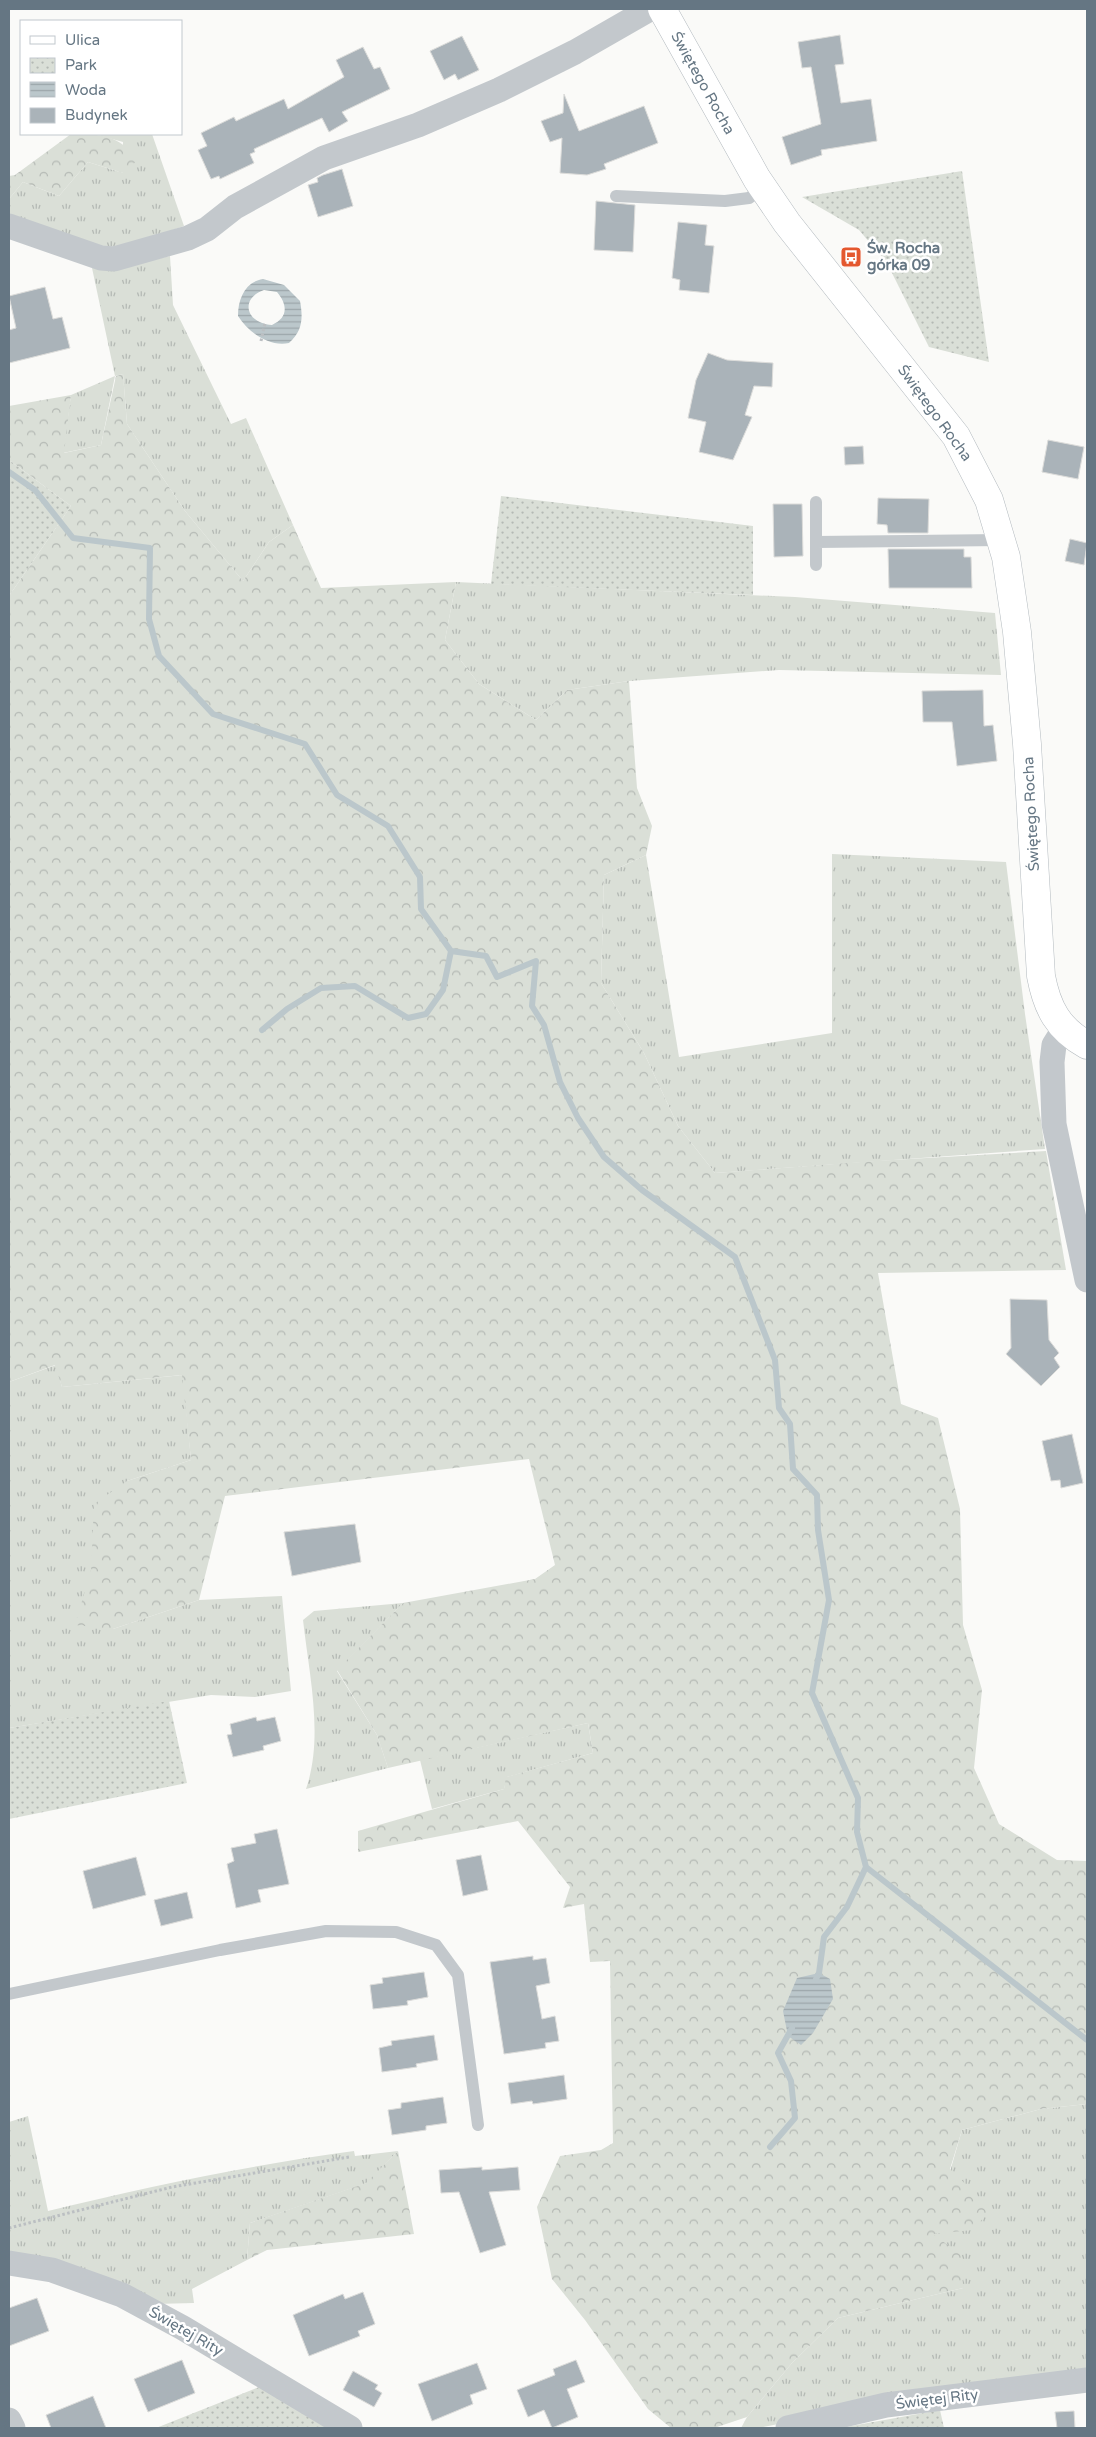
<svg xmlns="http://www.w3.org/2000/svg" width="1096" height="2437" viewBox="0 0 1096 2437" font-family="'Varela Round',sans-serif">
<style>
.grass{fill:url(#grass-tufts)}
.forest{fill:url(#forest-crowns)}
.park{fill:url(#park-dots)}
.water{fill:url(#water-rules);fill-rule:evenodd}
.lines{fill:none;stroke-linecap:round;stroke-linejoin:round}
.stream{stroke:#bbc7cb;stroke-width:6}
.building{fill:#aab3b9;stroke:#dcdcda}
.secondary-casing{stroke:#b3babf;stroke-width:29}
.path{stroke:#bbbfc2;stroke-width:3;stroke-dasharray:2.5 2.5;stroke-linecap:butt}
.lane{stroke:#c3c8cc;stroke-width:12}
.street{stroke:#c3c8cc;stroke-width:25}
.secondary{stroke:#fff;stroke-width:28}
.labels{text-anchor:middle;stroke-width:5;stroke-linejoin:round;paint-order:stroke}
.street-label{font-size:15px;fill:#657683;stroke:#fff}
.poi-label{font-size:15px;font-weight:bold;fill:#657683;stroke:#fff;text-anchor:start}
</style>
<defs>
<pattern id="grass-tufts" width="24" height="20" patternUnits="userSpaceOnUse" patternTransform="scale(1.25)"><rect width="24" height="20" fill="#dadfd7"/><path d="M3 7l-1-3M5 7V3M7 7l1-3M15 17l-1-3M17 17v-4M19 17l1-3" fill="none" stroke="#b4b9b4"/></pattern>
<pattern id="forest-crowns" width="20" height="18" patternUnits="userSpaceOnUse" patternTransform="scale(1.25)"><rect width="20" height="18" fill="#dadfd7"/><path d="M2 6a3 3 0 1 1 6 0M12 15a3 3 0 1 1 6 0" fill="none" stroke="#b4b9b4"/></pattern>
<pattern id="park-dots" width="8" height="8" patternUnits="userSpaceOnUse" patternTransform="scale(1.25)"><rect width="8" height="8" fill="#dadfd7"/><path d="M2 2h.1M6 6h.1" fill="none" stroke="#b4b9b4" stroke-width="1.8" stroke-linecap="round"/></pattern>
<pattern id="water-rules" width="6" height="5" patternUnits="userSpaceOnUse" patternTransform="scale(1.25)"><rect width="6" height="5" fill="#bbc7cb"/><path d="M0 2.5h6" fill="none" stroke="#9ca6aa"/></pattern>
</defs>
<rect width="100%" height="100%" fill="#fafaf8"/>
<path class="grass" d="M 94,134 L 152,134 L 184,226 L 110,252 L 9,218 L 9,199 L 23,182 L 59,196 L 88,162 L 123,173 L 123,142 Z
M 170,256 L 173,305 L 231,424 L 246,418 L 293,525 L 269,542 L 243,581 L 185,511 L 127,424 L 123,374 L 115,376 L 101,445 L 63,453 L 71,395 L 115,376 L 92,268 L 113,269 Z
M 456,582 L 795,597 L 995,613 L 1001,675 L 779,670 L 629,681 L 567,690 L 536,720 L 479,684 L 445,640 Z
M 832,854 L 1006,862 L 1025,1014 L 1045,1149 L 715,1173 L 678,1126 L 644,1053 L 601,983 L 604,875 L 646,855 L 679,1057 L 832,1033 Z
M 56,1365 L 62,1387 L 183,1375 L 191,1460 L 127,1481 L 113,1629 L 199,1600 L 282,1596 L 291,1691 L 255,1697 L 211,1695 L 9,1728 L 9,1382 Z
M 403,1603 L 337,1671 L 377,1735 L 388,1768 L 306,1789 C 324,1737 309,1674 303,1620 L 314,1611 Z
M 588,1723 L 593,1753 L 507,1777 L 504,1789 L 432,1809 L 420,1760 Z
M 1087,2104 L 1087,2372 L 925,2395 L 758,2428 L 741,2428 L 747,2417 L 792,2363 L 838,2318 L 963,2288 L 932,2234 L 962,2130 L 1041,2109 Z
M 28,2116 L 48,2211 C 150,2186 251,2165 354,2151 L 355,2156 L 398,2151 L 367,2183 L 250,2223 L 247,2260 L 192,2289 L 194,2303 L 155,2304 L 9,2252 L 9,2122 Z"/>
<path class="forest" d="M 71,134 C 104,134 116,135 139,159 L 123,173 L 88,162 L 59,196 L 23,182 L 9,199 L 9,176 L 15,175 Z
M 123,374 L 127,424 L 185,511 L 243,581 L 269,542 L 293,525 L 321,588 L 456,582 L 445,640 L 479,684 L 536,720 L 567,690 L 629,681 L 637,788 L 652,826 L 646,855 L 604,875 L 601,983 L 644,1053 L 678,1126 L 715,1173 L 874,1161 L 1046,1151 L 1066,1270 L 878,1273 L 901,1404 L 938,1418 L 960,1509 L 963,1625 L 982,1690 L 974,1768 L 999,1824 L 1057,1860 L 1087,1861 L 1087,2104 L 1041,2109 L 962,2130 L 950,2169 L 991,2209 L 973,2230 L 933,2234 L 961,2255 L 963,2288 L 838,2318 L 792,2363 L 747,2417 L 714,2428 L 671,2428 L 648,2409 L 585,2320 L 552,2279 L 537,2207 L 560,2156 L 601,2150 L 613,2143 L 610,1961 L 590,1962 L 584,1904 L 563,1908 L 570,1887 L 518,1821 L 358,1852 L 358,1831 L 504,1789 L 506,1777 L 593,1753 L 588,1723 L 388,1768 L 377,1735 L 337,1670 L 403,1603 L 535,1579 L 555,1565 L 529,1459 L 225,1496 L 199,1600 L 113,1629 L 75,1625 L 91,1570 L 94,1504 L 127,1481 L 191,1460 L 182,1375 L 62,1387 L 55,1365 L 9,1382 L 9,596 L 71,506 L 9,460 L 9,406 L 71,395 L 64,453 L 101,445 L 116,376 Z
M 398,2151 L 414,2234 L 267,2250 L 247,2260 L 250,2223 L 366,2183 Z"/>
<path class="park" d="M 962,171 L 989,362 L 929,347 L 887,263 L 859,230 L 802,197 Z
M 9,460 L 71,506 L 9,596 Z
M 501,496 L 753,526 L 753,595 L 491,584 Z
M 169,1701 L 187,1783 L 9,1819 L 9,1728 Z
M 264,2385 L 333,2428 L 156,2428 Z
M 940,2410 L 944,2428 L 840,2428 Z"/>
<path class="water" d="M 263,279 L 284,285 L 300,301 C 303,317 303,331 289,343 C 269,347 249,333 238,316 C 238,299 245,282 263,279 ZM 264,290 L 277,292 C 288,305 288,318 272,325 C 245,323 240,298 264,290 Z
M 819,1973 L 830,1979 L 833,1999 L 813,2033 L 801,2045 L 788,2036 L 783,2011 L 797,1978 Z"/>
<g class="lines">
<path class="stream" d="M 9,472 L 35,490 L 73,538 L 150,548 L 149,619 L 159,656 L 213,714 L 305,744 L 337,795 L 388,826 L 420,877 L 421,909 L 451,951 L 486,956 L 497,977 L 536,961 L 532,1006 L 544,1025 L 560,1082 L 578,1118 L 604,1157 L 642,1190 L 735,1257 L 775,1360 L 779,1408 L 790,1424 L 793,1469 L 817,1495 L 818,1530 L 829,1600 L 812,1693 L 858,1798 L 857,1832 L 866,1867 L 847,1907 L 824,1937 L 819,1973 L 816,1979
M 262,1030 L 287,1009 L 321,988 L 355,986 L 408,1018 L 426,1014 L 443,990 L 451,951
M 866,1867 L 1087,2040
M 770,2147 L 795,2118 L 791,2081 L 778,2053 L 792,2028"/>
</g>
<path class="building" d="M 840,35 L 844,64 L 835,65 L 841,103 L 871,99 L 877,141 L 821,150 L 822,155 L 791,165 L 782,137 L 821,124 L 811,67 L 802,68 L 798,42 Z
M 462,36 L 479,70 L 458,80 L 455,74 L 444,80 L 430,51 Z
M 363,47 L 374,69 L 380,67 L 390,89 L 342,112 L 348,121 L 329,132 L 322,118 L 254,149 L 255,152 L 250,154 L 254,163 L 220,179 L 219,176 L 211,179 L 198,150 L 207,146 L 201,133 L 234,117 L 236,121 L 284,99 L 288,109 L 344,77 L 336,60 Z
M 564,94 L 579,131 L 644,106 L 658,143 L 604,164 L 606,169 L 587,175 L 560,173 L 562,138 L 550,142 L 541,121 L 563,113 Z
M 342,169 L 353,206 L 318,217 L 308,185 L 318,182 L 317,178 L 323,175 Z
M 596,201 L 635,205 L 633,252 L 594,250 Z
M 678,222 L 707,225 L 705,245 L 714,246 L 709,293 L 679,290 L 680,280 L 672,278 Z
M 45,287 L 53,319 L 62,317 L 70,348 L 9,363 L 9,330 L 16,328 L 9,296 Z
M 708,353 L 727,360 L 773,363 L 772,387 L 754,386 L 745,415 L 752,417 L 733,460 L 699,452 L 706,422 L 688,418 L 696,380 Z
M 1048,440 L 1084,447 L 1078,479 L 1042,472 Z
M 863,446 L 864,464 L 845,465 L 844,447 Z
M 878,498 L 929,499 L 928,533 L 888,533 L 887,525 L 877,524 Z
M 773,504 L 802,504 L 803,556 L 774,557 Z
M 1070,539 L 1087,543 L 1084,565 L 1065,561 Z
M 888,549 L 964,549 L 964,557 L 971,557 L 972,588 L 889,588 Z
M 983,690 L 984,726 L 993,725 L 997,761 L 957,766 L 952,722 L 923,722 L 922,691 Z
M 1010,1299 L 1047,1300 L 1049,1340 L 1059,1353 L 1054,1358 L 1060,1367 L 1041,1386 L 1006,1354 L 1011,1348 Z
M 1072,1434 L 1083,1483 L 1061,1488 L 1060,1480 L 1051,1481 L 1042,1441 Z
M 355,1524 L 361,1562 L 292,1576 L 284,1532 Z
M 256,1717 L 257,1721 L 275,1717 L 281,1741 L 263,1746 L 264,1750 L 233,1757 L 227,1735 L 232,1734 L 230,1724 Z
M 277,1829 L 289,1884 L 258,1890 L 261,1902 L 236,1908 L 227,1864 L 234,1861 L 231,1848 L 256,1843 L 254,1834 Z
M 481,1855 L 488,1890 L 463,1896 L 456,1860 Z
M 136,1857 L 146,1895 L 93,1909 L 83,1871 Z
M 187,1892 L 193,1918 L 161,1926 L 154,1900 Z
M 533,1956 L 533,1960 L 546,1958 L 550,1983 L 536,1986 L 542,2019 L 555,2016 L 559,2041 L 545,2043 L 546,2048 L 504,2054 L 490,1962 Z
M 424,1972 L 428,1997 L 407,2001 L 408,2005 L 373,2009 L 370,1985 L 383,1983 L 382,1978 Z
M 434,2035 L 438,2060 L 416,2064 L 417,2067 L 382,2072 L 379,2048 L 392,2045 L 391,2041 Z
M 564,2075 L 567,2099 L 533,2104 L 532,2101 L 511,2104 L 508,2083 Z
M 443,2097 L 447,2123 L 426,2126 L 426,2130 L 392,2135 L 388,2110 L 401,2108 L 401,2103 Z
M 482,2167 L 482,2170 L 518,2167 L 520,2190 L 489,2192 L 506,2245 L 480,2253 L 459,2192 L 441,2193 L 439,2170 Z
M 363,2292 L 375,2324 L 358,2331 L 360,2336 L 309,2356 L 293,2315 L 343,2294 L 345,2299 Z
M 37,2298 L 49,2331 L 9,2346 L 9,2308 Z
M 182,2360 L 195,2393 L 148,2412 L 134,2379 Z
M 576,2360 L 585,2382 L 567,2389 L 578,2417 L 552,2428 L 544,2410 L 528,2417 L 517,2390 L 555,2375 L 553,2369 Z
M 477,2363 L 487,2389 L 470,2395 L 473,2404 L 432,2421 L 418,2384 Z
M 353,2371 L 378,2385 L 375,2389 L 382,2393 L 374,2407 L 343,2390 Z
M 93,2396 L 106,2428 L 51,2428 L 46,2415 Z
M 1074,2411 L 1075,2428 L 1057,2428 L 1055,2412 Z"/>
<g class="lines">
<g class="secondary-casing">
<path id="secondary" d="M 662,9 L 757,179 L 787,223 L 956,436 L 989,500 L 1006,557 L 1017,632 L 1027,744 L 1041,976 C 1047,1008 1058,1029 1087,1045"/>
</g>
<path class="path" d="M 261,341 L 265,323
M 9,2228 L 172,2187 L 349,2157"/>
<path class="lane" d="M 616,196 L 725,201 L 749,198 L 763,188
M 816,502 L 816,542 L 1002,540
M 816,542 L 816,565
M 9,1994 L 220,1950 L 326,1931 L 396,1932 L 436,1945 L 458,1975 L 478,2125"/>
<path class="street" d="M 9,226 L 101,258 L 114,259 L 188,238 L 207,229 L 235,207 L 324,158 L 418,125 L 499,90 L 575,52 L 650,9
M 1064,1029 L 1054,1045 L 1052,1062 L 1054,1124 L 1087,1280
M 9,2263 L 52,2270 L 122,2295 L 183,2328 L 350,2428
M 9,2420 L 13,2428
M 788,2428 L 886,2405 L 1087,2380"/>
<use href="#secondary" class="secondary"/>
</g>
<defs>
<g id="bus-square" transform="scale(1.125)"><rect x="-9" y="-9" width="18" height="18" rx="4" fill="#e4572e" stroke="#fff"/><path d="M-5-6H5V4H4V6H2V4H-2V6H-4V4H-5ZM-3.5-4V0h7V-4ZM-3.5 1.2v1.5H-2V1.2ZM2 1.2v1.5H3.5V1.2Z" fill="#fff"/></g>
</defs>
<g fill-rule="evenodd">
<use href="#bus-square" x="851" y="257"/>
</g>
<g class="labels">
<g class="street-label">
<text transform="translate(703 83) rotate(61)" y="5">Świętego Rocha</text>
<text transform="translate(935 413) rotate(54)" y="5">Świętego Rocha</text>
<text transform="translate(1031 814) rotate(-93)" y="5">Świętego Rocha</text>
<text transform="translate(186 2331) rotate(30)" y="5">Świętej Rity</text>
<text transform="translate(937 2399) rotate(-7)" y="5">Świętej Rity</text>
</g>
<g class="poi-label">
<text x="867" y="253">Św. Rocha<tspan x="867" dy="17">górka 09</tspan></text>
</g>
</g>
<rect width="1096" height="2437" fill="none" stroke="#657683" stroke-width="20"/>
<rect x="20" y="20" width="162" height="115" fill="#ffffff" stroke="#c1c8cd"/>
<rect x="30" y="36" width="25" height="8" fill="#ffffff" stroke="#c1c8cd"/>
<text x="65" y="45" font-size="15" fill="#657683">Ulica</text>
<rect x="30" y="58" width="25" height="15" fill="url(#park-dots)" stroke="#c1c8cd"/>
<text x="65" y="70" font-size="15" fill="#657683">Park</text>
<rect x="30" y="82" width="25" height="15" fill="url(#water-rules)" stroke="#c1c8cd"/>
<text x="65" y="95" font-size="15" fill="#657683">Woda</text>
<rect x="30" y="108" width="25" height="15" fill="#aab3b9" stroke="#c1c8cd"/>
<text x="65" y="120" font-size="15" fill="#657683">Budynek</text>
</svg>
